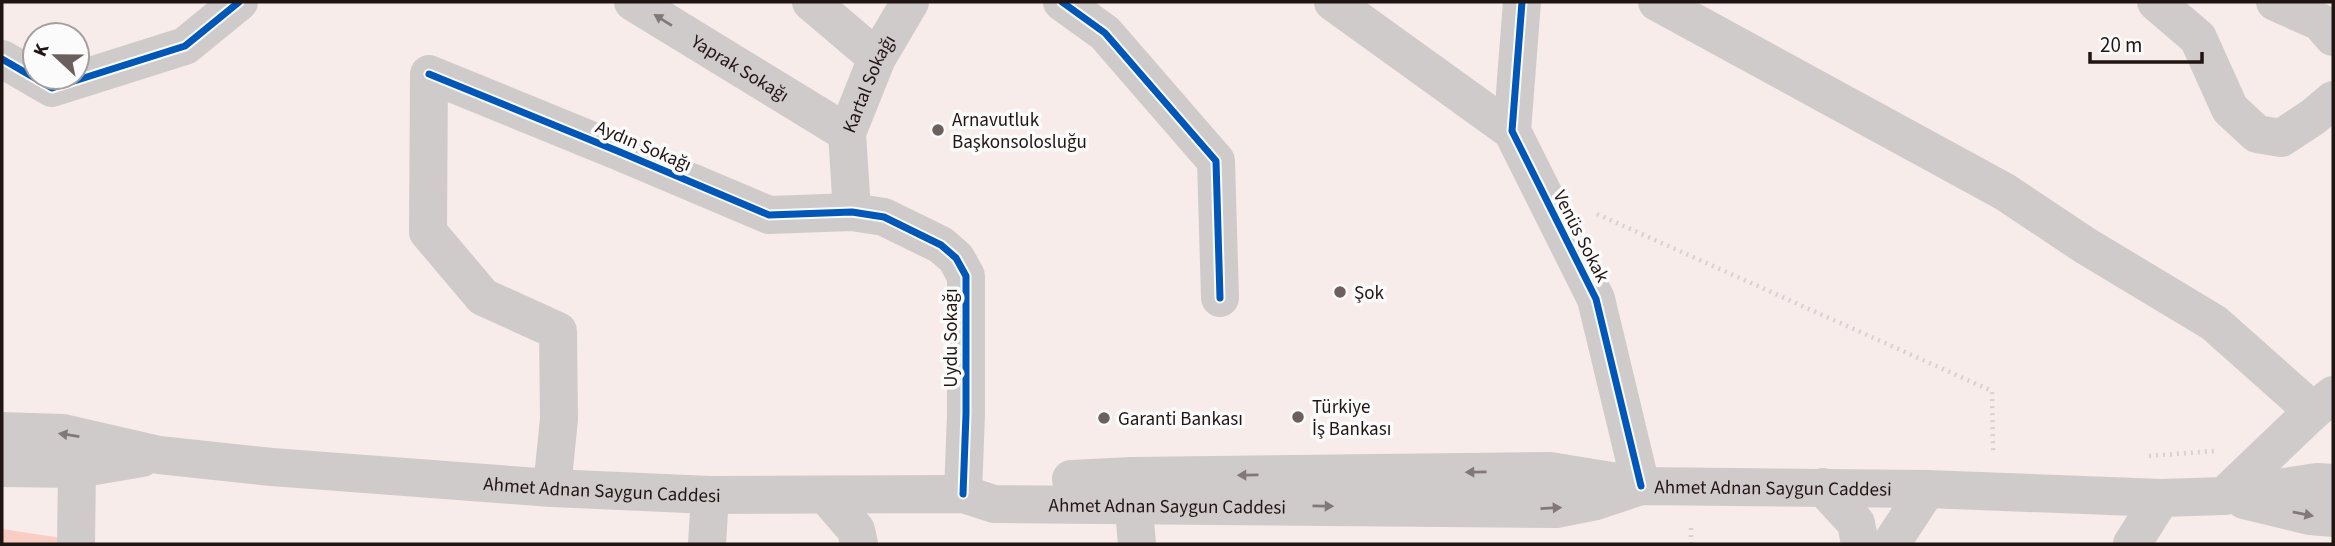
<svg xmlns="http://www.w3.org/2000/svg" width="2335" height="546" viewBox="0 0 2335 546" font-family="'Source Sans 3',sans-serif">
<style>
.green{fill:#f9cdc4}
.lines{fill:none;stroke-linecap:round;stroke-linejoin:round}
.path{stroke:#d6d2d2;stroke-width:4.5;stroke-dasharray:2 5;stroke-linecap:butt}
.minor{stroke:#d0cbcb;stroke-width:38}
.major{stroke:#d0cbcb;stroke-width:38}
.cycleway-casing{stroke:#fbfbfb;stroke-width:11}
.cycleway{stroke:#0057b8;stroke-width:7}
.oneway{fill:#817978}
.poi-dot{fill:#6c605e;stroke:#fbfbfb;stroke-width:2.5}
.labels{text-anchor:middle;stroke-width:7;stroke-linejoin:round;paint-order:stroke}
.street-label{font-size:19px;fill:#211513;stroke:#fbfbfb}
.poi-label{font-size:19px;fill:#211513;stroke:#fbfbfb;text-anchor:start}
</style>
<rect width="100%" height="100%" fill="#f7ecea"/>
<path class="green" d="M 2,529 L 101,544 L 2,544 Z"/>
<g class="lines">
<path class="path" d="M 1597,214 L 1992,391 L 1993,453
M 2149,456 L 2214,451
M 1691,544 L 1691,524"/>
<g class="minor">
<path id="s1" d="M 633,2 L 847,133"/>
<path d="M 811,2 L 877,58"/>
<path d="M 1062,2 L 1105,33 L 1216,161 L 1220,298"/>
<path d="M 1333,2 L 1512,131"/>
<path d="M 1522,2 L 1512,131 L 1596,299 L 1641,486"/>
<path d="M 1657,2 L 2005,192 L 2086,246 L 2214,323 L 2313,411"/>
<path d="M 2156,2 L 2198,38 L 2230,109 L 2257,134 L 2281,138 L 2313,117 L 2333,100"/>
<path d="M 2275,2 L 2320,22 L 2333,37"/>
<path d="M 2,59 L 52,88 L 185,46 L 239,2"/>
<path id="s2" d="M 852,212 L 847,133 L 877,58 L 910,2"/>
<path d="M 1131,476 L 1137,544"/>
<path d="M 1823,487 L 1856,523 L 1860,544"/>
<path d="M 552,488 L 559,419 L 558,331 L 483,297 L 428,232 L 429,74 L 620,152 L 769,215 L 852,212 L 884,217 L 941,245 L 956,258 L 966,276 L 966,414 L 963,494"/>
<path d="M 826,495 L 856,530 L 859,544"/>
<path d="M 2224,496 L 2313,411 L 2333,395"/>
<path d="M 76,544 L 77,469"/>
<path d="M 707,544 L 710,495"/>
<path d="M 1891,544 L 1927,489"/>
<path d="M 2132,544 L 2161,498"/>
</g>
<g class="major">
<path id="s3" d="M 2,431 L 63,433 L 159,455 L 272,467 L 552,488 L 710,495 L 963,494 L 994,504 L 1556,509 L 1596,501 L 1641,486 L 1927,489 L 2161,498 L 2224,496 L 2317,482 L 2333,483"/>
<path d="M 2,468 L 77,469 L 142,458"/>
<path d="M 1071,479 L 1131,476 L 1550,471 L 1636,485"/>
<path d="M 2244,500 L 2310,516 L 2333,518"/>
</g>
<g class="cycleway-casing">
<path id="cycleway" d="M 1062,2 L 1105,33 L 1216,161 L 1220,298
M 1522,2 L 1512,131 L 1596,299 L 1641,486
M 2,59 L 52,88 L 185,46 L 239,2
M 429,74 L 620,152 L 769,215 L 852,212 L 884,217 L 941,245 L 956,258 L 966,276 L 966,414 L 963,494"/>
</g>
<use href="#cycleway" class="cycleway"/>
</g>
<defs><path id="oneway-solid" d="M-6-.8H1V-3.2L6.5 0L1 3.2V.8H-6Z" transform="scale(1.75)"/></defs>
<g class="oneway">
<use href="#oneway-solid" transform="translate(663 20) rotate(-148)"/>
<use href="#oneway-solid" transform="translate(69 435) rotate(-171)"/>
<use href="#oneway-solid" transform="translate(1476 472) rotate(179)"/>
<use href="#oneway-solid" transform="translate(1248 475) rotate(179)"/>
<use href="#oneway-solid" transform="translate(1323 506) rotate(1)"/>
<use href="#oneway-solid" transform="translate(1551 508) rotate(-3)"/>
<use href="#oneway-solid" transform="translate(2303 514) rotate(11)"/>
</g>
<g class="poi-dot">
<circle cx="938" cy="130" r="7"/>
<circle cx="1340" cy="292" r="7"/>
<circle cx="1298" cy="417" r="7"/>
<circle cx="1104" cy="418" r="7"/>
</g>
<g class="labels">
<g class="street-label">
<text dy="7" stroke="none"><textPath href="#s1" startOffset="126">Yaprak Sokağı</textPath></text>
<text dy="7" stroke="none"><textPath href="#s2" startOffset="133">Kartal Sokağı</textPath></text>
<text transform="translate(644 145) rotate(23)" y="7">Aydın Sokağı</text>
<text transform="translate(1582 236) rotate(63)" y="7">Venüs Sokak</text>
<text transform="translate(950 338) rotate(-90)" y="7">Uydu Sokağı</text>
<text dy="7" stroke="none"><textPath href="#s3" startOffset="1780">Ahmet Adnan Saygun Caddesi</textPath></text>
<text dy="7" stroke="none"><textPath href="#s3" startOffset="604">Ahmet Adnan Saygun Caddesi</textPath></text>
<text dy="7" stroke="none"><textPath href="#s3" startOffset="1171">Ahmet Adnan Saygun Caddesi</textPath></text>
</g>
<g class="poi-label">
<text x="952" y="126">Arnavutluk<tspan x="952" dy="22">Başkonsolosluğu</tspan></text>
<text x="1354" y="299">Şok</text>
<text x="1312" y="413">Türkiye<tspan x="1312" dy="22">İş Bankası</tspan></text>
<text x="1118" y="425">Garanti Bankası</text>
</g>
</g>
<rect width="2335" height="546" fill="none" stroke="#211513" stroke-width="7"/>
<g transform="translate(56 56) rotate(292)"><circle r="33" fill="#fbfbfb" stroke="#a49f9e" stroke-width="2"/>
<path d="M0-5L12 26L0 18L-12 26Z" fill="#6c605e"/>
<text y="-10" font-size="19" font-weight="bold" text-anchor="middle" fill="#211513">K</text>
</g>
<path d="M2090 52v10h112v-10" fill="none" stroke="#211513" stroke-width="3.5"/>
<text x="2100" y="52" font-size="21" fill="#211513" stroke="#fbfbfb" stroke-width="5" paint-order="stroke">20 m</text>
</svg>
